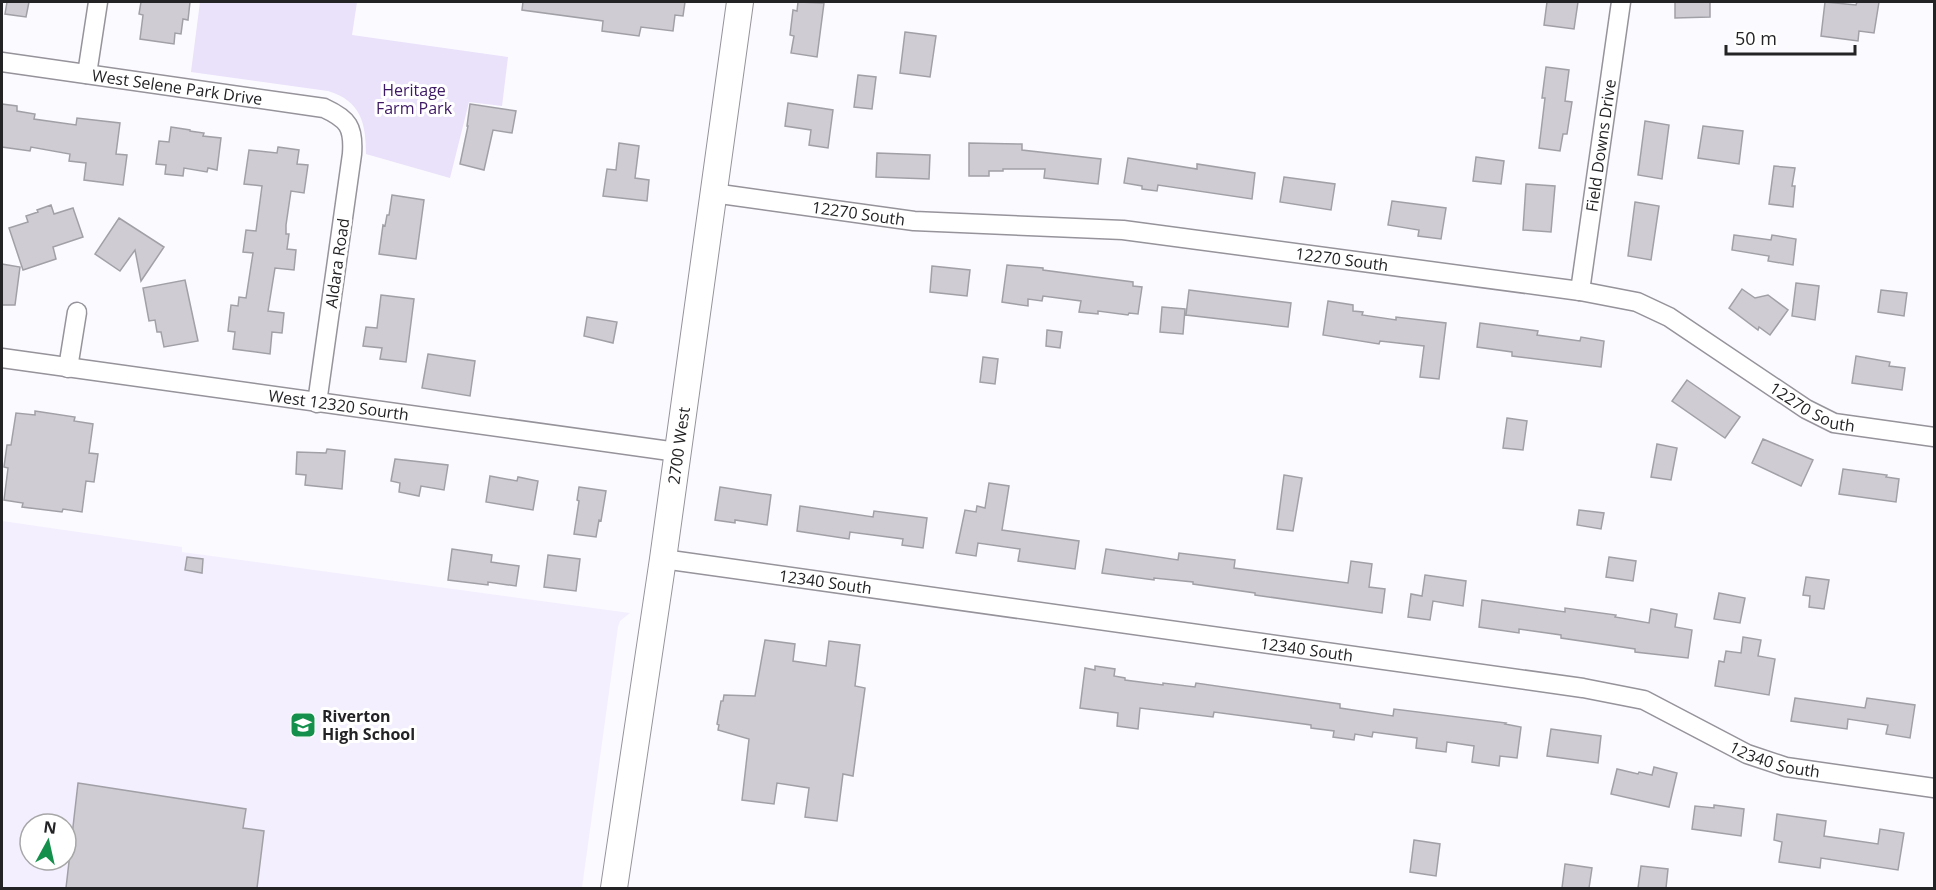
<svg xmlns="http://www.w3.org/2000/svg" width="1936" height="890" viewBox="0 0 1936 890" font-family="'Open Sans',sans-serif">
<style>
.built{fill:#f4effe;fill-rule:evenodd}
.green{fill:#eae1fa}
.building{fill:#cfccd4;stroke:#a2a0a7;stroke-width:1.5}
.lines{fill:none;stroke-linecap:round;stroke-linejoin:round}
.minor-casing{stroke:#96939b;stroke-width:21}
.secondary-casing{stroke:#96939b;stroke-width:28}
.minor{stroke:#fff;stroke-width:18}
.secondary{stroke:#fff;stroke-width:26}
.labels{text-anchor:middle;stroke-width:6;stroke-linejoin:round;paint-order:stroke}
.street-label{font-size:16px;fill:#232225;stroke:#fff}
.park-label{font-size:16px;fill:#3d1863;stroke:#fff}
.poi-label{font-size:16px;font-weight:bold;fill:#232225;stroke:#fff;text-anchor:start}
</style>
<rect width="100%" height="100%" fill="#fbfaff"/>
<path class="built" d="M 2,521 L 182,547 L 182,552 L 630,613 L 620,621 L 618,627 L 582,888 L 2,888 ZM 30,824 L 66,824 L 66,860 L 30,860 Z"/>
<path class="green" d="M 200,2 L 357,2 L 352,35 L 508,57 L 502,106 L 469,102 L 450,178 L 366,154 C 366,123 361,101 328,91 L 191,72 Z"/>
<path class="building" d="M 7,2 L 29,2 L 26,17 L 5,14 Z
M 141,2 L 190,2 L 188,20 L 183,19 L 181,34 L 175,33 L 174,44 L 140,39 L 143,15 L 139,14 Z
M 523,2 L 685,2 L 683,16 L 675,15 L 673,31 L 641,27 L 639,36 L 602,31 L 603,21 L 522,10 Z
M 798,2 L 824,3 L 817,57 L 791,53 L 794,36 L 790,35 L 793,10 L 797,11 Z
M 1547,2 L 1578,2 L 1574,29 L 1544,25 Z
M 1675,2 L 1710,2 L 1710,17 L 1675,18 Z
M 1825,2 L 1856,5 L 1857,2 L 1879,2 L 1874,33 L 1859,31 L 1858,41 L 1821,36 Z
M 905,32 L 936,36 L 930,77 L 900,73 Z
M 1546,67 L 1569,70 L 1565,101 L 1572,102 L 1567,134 L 1563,134 L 1560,151 L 1539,148 L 1545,98 L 1542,98 Z
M 858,75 L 876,77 L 872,109 L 854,107 Z
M 788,103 L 833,110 L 828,148 L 809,145 L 811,130 L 785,126 Z
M 2,104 L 17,106 L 17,111 L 35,114 L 34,119 L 76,125 L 77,118 L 120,123 L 116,154 L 127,155 L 123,185 L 84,180 L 86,163 L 69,161 L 70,154 L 31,147 L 30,151 L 2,147 Z
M 470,104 L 516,111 L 512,133 L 493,130 L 484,170 L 460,164 L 468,126 L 467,126 Z
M 1645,121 L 1669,125 L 1662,179 L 1638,175 Z
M 1703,126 L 1743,131 L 1739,164 L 1698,158 Z
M 171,127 L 190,130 L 190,131 L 204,133 L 203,136 L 221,138 L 217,170 L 208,168 L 207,172 L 184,168 L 183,176 L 165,174 L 166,165 L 156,164 L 159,141 L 169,142 Z
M 619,143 L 639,146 L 635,178 L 649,180 L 647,201 L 603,196 L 607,169 L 616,170 Z
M 969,143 L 1022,144 L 1022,150 L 1101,159 L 1098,184 L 1044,178 L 1045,169 L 1003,169 L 1003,171 L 989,171 L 989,176 L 969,176 Z
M 278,147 L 299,150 L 297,164 L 308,165 L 304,193 L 291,191 L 286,225 L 286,234 L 289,234 L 287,249 L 296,250 L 294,270 L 275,268 L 268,311 L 284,313 L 282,333 L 272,332 L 270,354 L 233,349 L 235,332 L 228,331 L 231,305 L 238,306 L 239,297 L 246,298 L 253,253 L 243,252 L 246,230 L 256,231 L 262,186 L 244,184 L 249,150 L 277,153 Z
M 877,153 L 930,155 L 929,179 L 876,177 Z
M 1476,157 L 1504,161 L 1501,184 L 1473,181 Z
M 1128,158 L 1197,169 L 1197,164 L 1255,173 L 1252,199 L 1158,185 L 1157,191 L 1142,189 L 1142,186 L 1124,183 Z
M 1774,166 L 1795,168 L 1792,186 L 1795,186 L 1793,207 L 1769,204 Z
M 1284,177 L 1335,184 L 1331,210 L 1280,202 Z
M 1526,184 L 1555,186 L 1551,232 L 1523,230 Z
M 392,195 L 424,200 L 416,259 L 379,254 L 383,225 L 385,226 L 387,215 L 389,215 Z
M 1392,201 L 1446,208 L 1441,239 L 1418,236 L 1419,230 L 1388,225 Z
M 1635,202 L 1659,206 L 1651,260 L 1628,256 Z
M 51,205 L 54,214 L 73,208 L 83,237 L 53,247 L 56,259 L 23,270 L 9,228 L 28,222 L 26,216 L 38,212 L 37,210 Z
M 119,218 L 164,247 L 141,281 L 135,250 L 120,271 L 95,254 Z
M 1734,235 L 1771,240 L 1772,235 L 1796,239 L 1793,265 L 1768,261 L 1769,256 L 1732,250 Z
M 2,264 L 20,267 L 15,305 L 2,305 Z
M 1007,265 L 1043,268 L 1043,270 L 1133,282 L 1133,286 L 1142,287 L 1138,314 L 1129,313 L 1128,315 L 1098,311 L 1098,314 L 1079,312 L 1081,301 L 1043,296 L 1042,301 L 1028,299 L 1028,306 L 1002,302 Z
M 932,266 L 970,270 L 967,296 L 930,292 Z
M 185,280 L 198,341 L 164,347 L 161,332 L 157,332 L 155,320 L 149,321 L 143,288 Z
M 1796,283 L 1819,286 L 1815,320 L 1792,316 Z
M 1742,289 L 1755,298 L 1768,295 L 1788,310 L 1770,335 L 1759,327 L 1758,330 L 1729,308 Z
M 1189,290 L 1291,303 L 1288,327 L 1186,315 Z
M 1881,290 L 1907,293 L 1904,316 L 1878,312 Z
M 381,295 L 414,299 L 406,362 L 380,359 L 382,348 L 363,346 L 366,327 L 377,328 Z
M 1328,301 L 1353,305 L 1353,311 L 1363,312 L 1362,315 L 1396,320 L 1396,317 L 1446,323 L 1439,379 L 1420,377 L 1424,346 L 1380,341 L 1379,344 L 1323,335 Z
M 1162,307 L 1185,309 L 1183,334 L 1160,332 Z
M 587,317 L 617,322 L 613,343 L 584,336 Z
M 1480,323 L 1538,331 L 1537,335 L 1580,341 L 1581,337 L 1604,341 L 1601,367 L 1512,356 L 1512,352 L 1477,347 Z
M 1047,330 L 1062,332 L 1060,348 L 1046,346 Z
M 428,354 L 475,361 L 470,396 L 422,388 Z
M 1856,356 L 1890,362 L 1889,366 L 1905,368 L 1902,390 L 1852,383 Z
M 983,357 L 998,359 L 995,384 L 980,382 Z
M 1687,380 L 1740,417 L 1725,438 L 1672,401 Z
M 35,411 L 75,417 L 74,421 L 93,424 L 89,453 L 98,454 L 94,482 L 86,481 L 82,512 L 63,509 L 62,512 L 22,507 L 23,503 L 4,500 L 8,468 L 4,467 L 7,445 L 11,445 L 16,413 L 35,415 Z
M 1507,418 L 1527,421 L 1523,450 L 1503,448 Z
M 1763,439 L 1813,460 L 1801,486 L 1752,463 Z
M 1657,444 L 1677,448 L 1671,480 L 1651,477 Z
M 327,449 L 345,451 L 342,489 L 305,485 L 306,475 L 296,474 L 297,452 L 326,453 Z
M 395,459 L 448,465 L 444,490 L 421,486 L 419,496 L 399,492 L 400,483 L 391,481 Z
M 1843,469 L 1887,475 L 1886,477 L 1899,479 L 1896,502 L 1839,494 Z
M 1284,475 L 1302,478 L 1293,531 L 1277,529 Z
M 490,476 L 517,481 L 518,477 L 538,481 L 533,510 L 486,502 Z
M 989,483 L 1009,486 L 1002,530 L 1079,541 L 1075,569 L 1018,561 L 1020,549 L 978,543 L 976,556 L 956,553 L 965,510 L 976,512 L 977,506 L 985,508 Z
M 579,487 L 606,491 L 601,521 L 599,520 L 596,537 L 574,534 L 579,501 L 577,500 Z
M 720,487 L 771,495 L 767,525 L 735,520 L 735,523 L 715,520 Z
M 800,506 L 873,517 L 874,511 L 927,518 L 923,548 L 902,545 L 903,539 L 850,532 L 849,539 L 797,531 Z
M 1579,510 L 1604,513 L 1601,529 L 1577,525 Z
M 452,549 L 492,555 L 491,562 L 519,566 L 516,586 L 488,582 L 488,585 L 448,580 Z
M 1106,549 L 1178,560 L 1179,553 L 1235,560 L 1234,568 L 1348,583 L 1351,561 L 1372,564 L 1369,587 L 1385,589 L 1382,613 L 1255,595 L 1255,593 L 1193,584 L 1193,582 L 1154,578 L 1154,580 L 1102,573 Z
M 548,555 L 580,559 L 576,591 L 544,587 Z
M 187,557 L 203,559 L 202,573 L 185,570 Z
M 1609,557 L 1636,561 L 1633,581 L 1606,577 Z
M 1425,575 L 1466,581 L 1463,606 L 1433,601 L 1430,620 L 1408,617 L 1411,594 L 1422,596 Z
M 1806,577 L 1829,580 L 1824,609 L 1809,607 L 1810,596 L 1803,595 Z
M 1719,593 L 1745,598 L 1740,623 L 1714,619 Z
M 1482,600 L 1565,612 L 1565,608 L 1616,615 L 1615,617 L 1649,623 L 1651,609 L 1677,614 L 1675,627 L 1692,630 L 1688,658 L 1635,652 L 1635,649 L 1561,638 L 1561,635 L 1519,629 L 1519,633 L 1479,627 Z
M 1743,637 L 1761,640 L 1758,656 L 1775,659 L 1769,695 L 1715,686 L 1719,661 L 1724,662 L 1726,651 L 1741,653 Z
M 765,640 L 795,644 L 793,661 L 826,666 L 829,641 L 860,645 L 855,686 L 865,688 L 853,776 L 843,774 L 837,821 L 805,817 L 809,788 L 777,783 L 774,804 L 742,800 L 749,739 L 718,730 L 719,725 L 717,724 L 721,701 L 723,701 L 724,695 L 755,696 Z
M 1095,666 L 1115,669 L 1114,676 L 1125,678 L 1125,680 L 1163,685 L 1163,683 L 1195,687 L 1196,683 L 1340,704 L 1340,708 L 1393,716 L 1394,709 L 1506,723 L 1505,724 L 1521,727 L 1517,758 L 1500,756 L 1499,766 L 1472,762 L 1474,746 L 1447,742 L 1446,752 L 1416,748 L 1417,738 L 1373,732 L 1372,737 L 1355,734 L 1354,740 L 1333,737 L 1334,731 L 1311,728 L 1311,725 L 1214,712 L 1213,717 L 1140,708 L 1138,729 L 1117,726 L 1118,713 L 1080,708 L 1085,668 L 1095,670 Z
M 1795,698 L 1865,708 L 1867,698 L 1915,705 L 1910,738 L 1886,734 L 1888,725 L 1848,719 L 1847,729 L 1791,721 Z
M 1551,729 L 1601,736 L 1598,763 L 1547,756 Z
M 1654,767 L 1677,773 L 1669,807 L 1611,794 L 1617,769 L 1638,774 L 1639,772 L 1652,775 Z
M 78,783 L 246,809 L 243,828 L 264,831 L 257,888 L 66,888 Z
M 1714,805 L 1744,809 L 1741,836 L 1692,829 L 1695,806 L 1714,808 Z
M 1777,814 L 1826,821 L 1824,836 L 1878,844 L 1880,829 L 1904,833 L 1898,870 L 1821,858 L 1820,868 L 1779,862 L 1782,842 L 1774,840 Z
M 1414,840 L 1440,844 L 1436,876 L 1410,872 Z
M 1565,864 L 1592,868 L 1589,888 L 1562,888 Z
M 1641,866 L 1668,869 L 1666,888 L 1638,888 Z"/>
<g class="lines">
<g class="minor-casing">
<g id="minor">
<path id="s1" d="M 2,62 L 324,108 C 348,119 354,127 352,154 L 317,403"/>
<path d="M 87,74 L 98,2"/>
<path id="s2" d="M 713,193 L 914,221 L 1123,230 L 1580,291 L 1637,302 L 1669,317 L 1806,409 L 1834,423 L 1934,437"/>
<path id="s3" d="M 1580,291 L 1621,2"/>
<path id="s4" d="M 2,358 L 677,452"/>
<path d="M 68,368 L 77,312"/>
<path id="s5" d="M 663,559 L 1583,688 L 1644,700 L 1747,754 L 1786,767 L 1934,788"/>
</g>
</g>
<g class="secondary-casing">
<g id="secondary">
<path id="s6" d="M 614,888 L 663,559 L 740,2"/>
</g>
</g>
<use href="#minor" class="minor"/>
<use href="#secondary" class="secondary"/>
</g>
<defs>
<g id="school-square" transform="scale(1.35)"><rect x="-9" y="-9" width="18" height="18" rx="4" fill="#15904c" stroke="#fff"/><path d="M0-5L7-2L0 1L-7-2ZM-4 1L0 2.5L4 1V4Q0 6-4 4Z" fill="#fff"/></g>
</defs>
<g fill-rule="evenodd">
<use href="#school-square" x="303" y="725"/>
</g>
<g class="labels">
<g class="street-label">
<text dy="6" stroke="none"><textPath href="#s1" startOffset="177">West Selene Park Drive</textPath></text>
<text dy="6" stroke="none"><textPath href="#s3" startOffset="147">Field Downs Drive</textPath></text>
<text dy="6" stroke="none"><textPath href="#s2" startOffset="147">12270 South</textPath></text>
<text dy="6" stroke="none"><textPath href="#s2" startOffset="633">12270 South</textPath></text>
<text transform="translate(337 263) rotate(-82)" y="6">Aldara Road</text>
<text dy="6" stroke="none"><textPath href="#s2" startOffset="1137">12270 South</textPath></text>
<text dy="6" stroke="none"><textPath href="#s4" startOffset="340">West 12320 Sourth</textPath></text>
<text dy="6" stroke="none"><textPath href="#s6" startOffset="447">2700 West</textPath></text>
<text dy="6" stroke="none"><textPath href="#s5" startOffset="164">12340 South</textPath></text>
<text dy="6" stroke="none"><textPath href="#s5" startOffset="650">12340 South</textPath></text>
<text dy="6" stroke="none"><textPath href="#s5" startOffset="1136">12340 South</textPath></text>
</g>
<g class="park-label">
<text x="414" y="96">Heritage<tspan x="414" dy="18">Farm Park</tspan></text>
</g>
<g class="poi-label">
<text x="322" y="722">Riverton<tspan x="322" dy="18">High School</tspan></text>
</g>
</g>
<rect width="1936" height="890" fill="none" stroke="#232225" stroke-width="6"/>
<g transform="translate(48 842) rotate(8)"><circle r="28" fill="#ffffff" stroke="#a7a7a8" stroke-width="1.5"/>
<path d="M0-4.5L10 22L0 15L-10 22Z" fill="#15904c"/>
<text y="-9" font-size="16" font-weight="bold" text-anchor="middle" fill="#232225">N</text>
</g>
<path d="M1726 45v9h129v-9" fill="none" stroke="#232225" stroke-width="3"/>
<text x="1735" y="45" font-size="18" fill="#232225" stroke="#ffffff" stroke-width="4.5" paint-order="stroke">50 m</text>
</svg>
